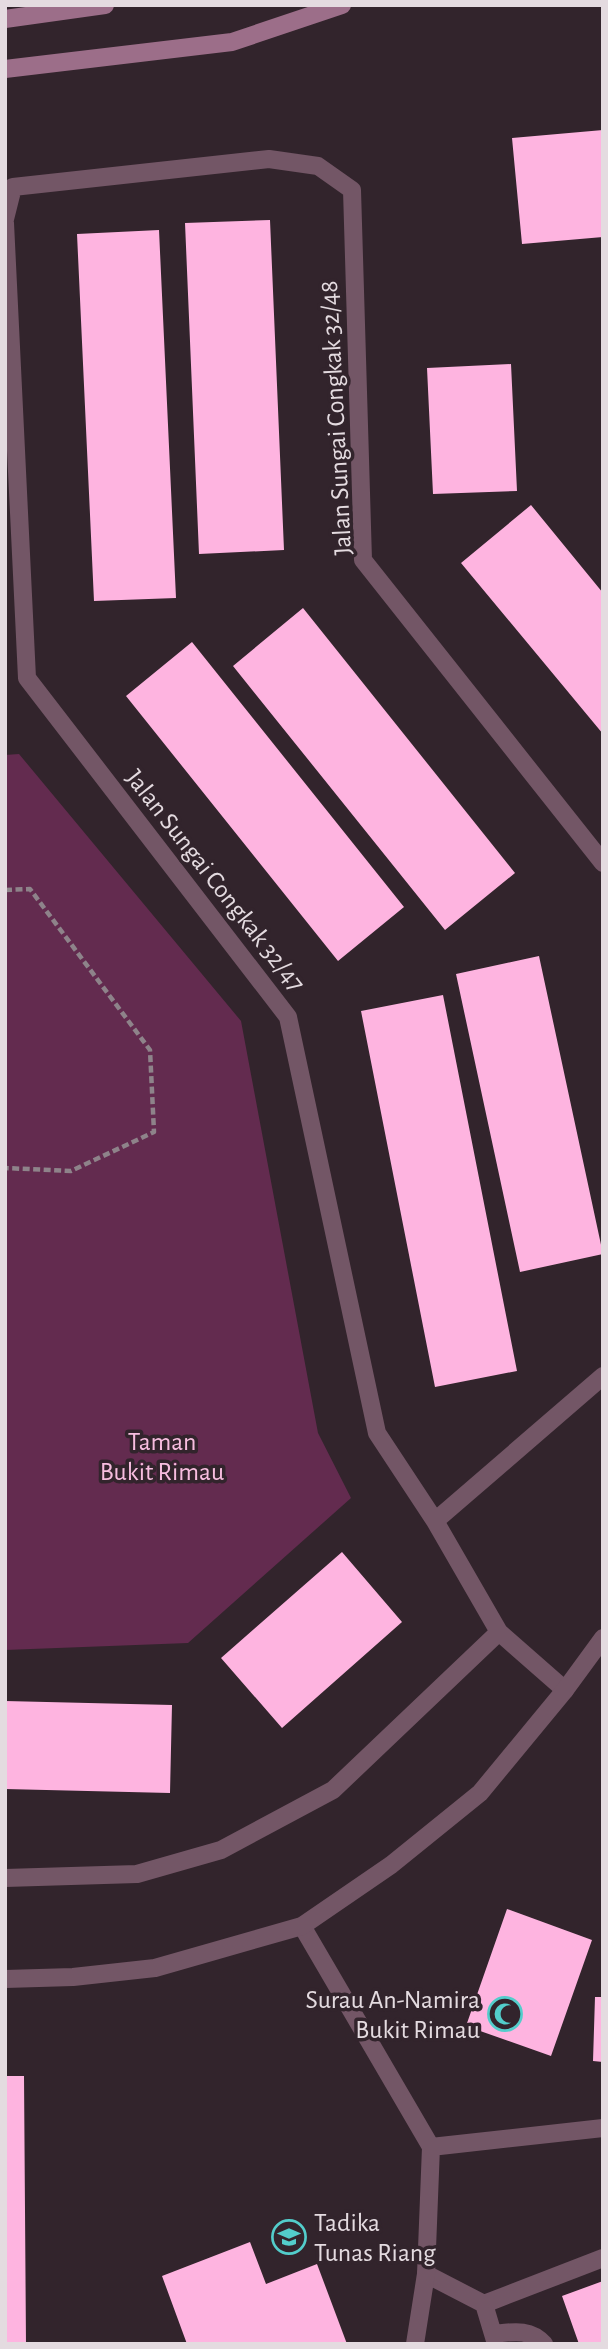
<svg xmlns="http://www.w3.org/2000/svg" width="608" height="2349" viewBox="0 0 608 2349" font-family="'Alegreya Sans',sans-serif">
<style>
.green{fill:#632b4f}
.building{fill:#feb4e0}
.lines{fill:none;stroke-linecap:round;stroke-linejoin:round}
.path{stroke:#8e838a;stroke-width:4.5;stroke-dasharray:7 3.5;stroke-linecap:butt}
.service{stroke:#735666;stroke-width:18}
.minor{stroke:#735666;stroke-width:18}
.tertiary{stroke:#735666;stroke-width:18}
.secondary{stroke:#9c6e89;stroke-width:18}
.labels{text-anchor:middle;stroke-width:7;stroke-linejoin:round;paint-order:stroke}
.street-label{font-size:26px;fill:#e4dbe0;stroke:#32242c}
.park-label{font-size:26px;fill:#f7bddf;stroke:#32242c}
.poi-label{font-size:26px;fill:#e4dbe0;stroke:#32242c;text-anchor:end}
</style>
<rect width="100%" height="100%" fill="#32242c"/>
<path class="green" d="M 19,754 L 241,1021 L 318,1433 L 351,1498 L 188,1643 L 5,1650 L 5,755 Z"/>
<path class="building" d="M 603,130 L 603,237 L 522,244 L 512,138 Z
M 270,220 L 284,550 L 199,554 L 185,223 Z
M 159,230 L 176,598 L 94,601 L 77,234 Z
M 511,364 L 517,491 L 433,494 L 427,368 Z
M 531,505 L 603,593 L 603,734 L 461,563 Z
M 303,608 L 515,873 L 445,930 L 233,666 Z
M 192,642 L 404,907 L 338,961 L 126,696 Z
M 539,956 L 603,1254 L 520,1272 L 456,974 Z
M 443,995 L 517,1371 L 435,1387 L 361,1011 Z
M 342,1552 L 402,1622 L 282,1728 L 221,1658 Z
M 5,1701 L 172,1705 L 170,1793 L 5,1789 Z
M 507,1909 L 592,1940 L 551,2056 L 466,2026 Z
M 595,1997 L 603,1997 L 603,2062 L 593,2061 Z
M 5,2076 L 24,2076 L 26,2344 L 5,2344 Z
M 250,2242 L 266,2284 L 317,2264 L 347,2344 L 187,2344 L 162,2276 Z
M 603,2281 L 603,2344 L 579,2344 L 562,2296 Z"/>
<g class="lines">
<path class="path" d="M 5,890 L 30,889 L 150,1050 L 154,1132 L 71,1171 L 5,1168"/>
<path class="service" d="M 426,2274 L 484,2304 L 496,2344
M 484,2304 L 603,2258
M 493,2334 C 512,2332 530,2328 544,2344"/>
<path class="minor" d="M 5,219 L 13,187 L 269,159 L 318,166 L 352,190 L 363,560 L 603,863
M 5,223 L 27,678 L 288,1017 L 377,1433 L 435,1521 L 499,1632 L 565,1690
M 435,1521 L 603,1376
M 5,1878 L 137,1874 L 221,1850 L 333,1790 L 499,1632
M 302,1926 L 431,2147 L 426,2274 L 415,2344
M 431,2147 L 603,2128"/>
<path class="tertiary" d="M 5,1979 L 73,1977 L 155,1968 L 302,1926 L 391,1865 L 480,1793 L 565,1690 L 603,1638"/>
<path class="secondary" d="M 5,19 L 105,5
M 5,69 L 232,42 L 342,5"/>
</g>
<defs>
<g id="mosque-ring" transform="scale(1.75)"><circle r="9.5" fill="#32242c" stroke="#53cdcb" stroke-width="1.5"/><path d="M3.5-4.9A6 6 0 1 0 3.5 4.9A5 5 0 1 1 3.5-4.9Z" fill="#53cdcb"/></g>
<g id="school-ring" transform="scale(1.75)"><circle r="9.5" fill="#32242c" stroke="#53cdcb" stroke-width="1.5"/><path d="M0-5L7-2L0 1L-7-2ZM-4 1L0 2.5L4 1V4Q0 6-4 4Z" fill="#53cdcb"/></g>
</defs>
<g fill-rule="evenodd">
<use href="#mosque-ring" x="505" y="2014"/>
<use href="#school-ring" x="289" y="2237"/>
</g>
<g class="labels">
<g class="street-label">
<text transform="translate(335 418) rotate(-93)" y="9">Jalan Sungai Congkak 32/48</text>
<text transform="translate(216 880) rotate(52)" y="9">Jalan Sungai Congkak 32/47</text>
</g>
<g class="park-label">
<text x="162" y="1450">Taman<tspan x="162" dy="30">Bukit Rimau</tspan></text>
</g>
<g class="poi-label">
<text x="480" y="2008">Surau An-Namira<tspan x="480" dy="30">Bukit Rimau</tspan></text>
<text x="314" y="2231" text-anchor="start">Tadika<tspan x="314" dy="30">Tunas Riang</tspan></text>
</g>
</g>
<rect width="608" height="2349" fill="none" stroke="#e4dbe0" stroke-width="14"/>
</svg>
